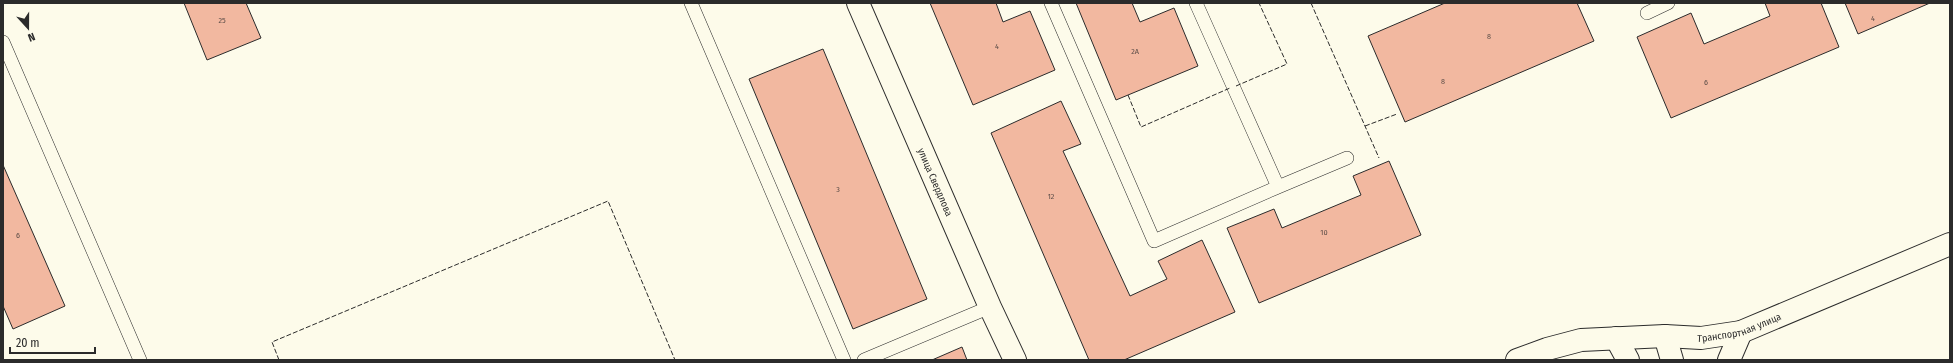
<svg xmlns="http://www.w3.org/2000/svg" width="1953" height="363" viewBox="0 0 1953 363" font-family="'Fira Sans Condensed',sans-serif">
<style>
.building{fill:#f2b8a0;stroke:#2b2b2b}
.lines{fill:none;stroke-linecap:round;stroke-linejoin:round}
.service-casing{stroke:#2b2b2b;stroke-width:14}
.minor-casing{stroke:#2b2b2b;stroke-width:24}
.tertiary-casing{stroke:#2b2b2b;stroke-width:24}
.service{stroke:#fdfbea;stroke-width:13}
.minor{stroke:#fdfbea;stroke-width:22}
.tertiary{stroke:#fdfbea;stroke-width:22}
.fence{stroke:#2b2b2b;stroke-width:1;stroke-dasharray:5 2;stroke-linecap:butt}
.labels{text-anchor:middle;stroke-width:3;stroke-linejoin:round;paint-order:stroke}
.number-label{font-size:8px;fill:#5d4e48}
.street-label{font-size:10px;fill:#2b2b2b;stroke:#fdfbea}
</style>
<rect width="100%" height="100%" fill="#fdfbea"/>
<path class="building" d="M 184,3 L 246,3 L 261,38 L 207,60 Z
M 930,3 L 996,3 L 1003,22 L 1030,11 L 1055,70 L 973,105 Z
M 1076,3 L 1132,3 L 1140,22 L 1174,8 L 1198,66 L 1116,100 Z
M 1445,3 L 1577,3 L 1594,41 L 1405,122 L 1368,36 Z
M 1765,3 L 1821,3 L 1839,47 L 1671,118 L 1637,37 L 1691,13 L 1704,44 L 1770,16 Z
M 1845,3 L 1930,3 L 1858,34 Z
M 823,49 L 927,299 L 853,329 L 749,79 Z
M 1061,101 L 1081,144 L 1063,151 L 1130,296 L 1167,279 L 1158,261 L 1202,240 L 1235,312 L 1124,360 L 1089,360 L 991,133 Z
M 1389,161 L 1421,235 L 1259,303 L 1227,228 L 1274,209 L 1282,228 L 1361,195 L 1353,176 Z
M 3,165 L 65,306 L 13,329 L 3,306 Z
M 962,347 L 967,360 L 932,360 Z"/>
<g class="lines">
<g class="service-casing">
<path id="service" d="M 691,3 L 844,360
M 1051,3 L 1154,241 L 1278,187
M 1196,3 L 1278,187 L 1347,158
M 1647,13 L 1668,3
M 3,42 L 140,360
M 864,360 L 990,307"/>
</g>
<g class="minor-casing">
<g id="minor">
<path d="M 1665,336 L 1672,360"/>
<path d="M 1616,338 L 1628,360"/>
<path id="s1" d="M 1517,360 L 1547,349 L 1581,340 L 1665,336 L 1701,338 L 1741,332 L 1950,244"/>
<path d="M 1729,360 L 1741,332"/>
</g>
</g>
<g class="tertiary-casing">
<g id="tertiary">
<path id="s2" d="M 858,3 L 990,307 L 1015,360"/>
</g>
</g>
<use href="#service" class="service"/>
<use href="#minor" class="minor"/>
<use href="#tertiary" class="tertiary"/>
<path class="fence" d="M 1311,3 L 1379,158
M 1236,86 L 1287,64 L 1259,3
M 1128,95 L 1141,127 L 1230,88
M 1365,126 L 1397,114
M 279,360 L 272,342 L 608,201 L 675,360"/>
</g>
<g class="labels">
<g class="number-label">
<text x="1873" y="21">4</text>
<text x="222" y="23">25</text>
<text x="1489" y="39">8</text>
<text x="997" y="49">4</text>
<text x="1135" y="54">2А</text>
<text x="1443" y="84">8</text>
<text x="1706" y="85">6</text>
<text x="838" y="192">3</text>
<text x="1051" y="199">12</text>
<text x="1324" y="235">10</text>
<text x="18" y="238">6</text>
</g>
<g class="street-label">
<text dy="4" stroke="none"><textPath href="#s2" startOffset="195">улица Свердлова</textPath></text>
<text dy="4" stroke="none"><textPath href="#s1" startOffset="227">Транспортная улица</textPath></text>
</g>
</g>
<rect width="1953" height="363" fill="none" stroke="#2b2b2b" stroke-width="8"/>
<g transform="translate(28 28) rotate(159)" stroke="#fdfbea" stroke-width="3" paint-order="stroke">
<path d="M0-3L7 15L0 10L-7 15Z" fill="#2b2b2b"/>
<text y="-6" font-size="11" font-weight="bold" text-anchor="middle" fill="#2b2b2b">N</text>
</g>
<path d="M10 347v6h85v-6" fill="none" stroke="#2b2b2b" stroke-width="2"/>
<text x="16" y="347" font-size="12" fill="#2b2b2b" stroke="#fdfbea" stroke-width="3" paint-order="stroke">20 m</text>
</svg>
